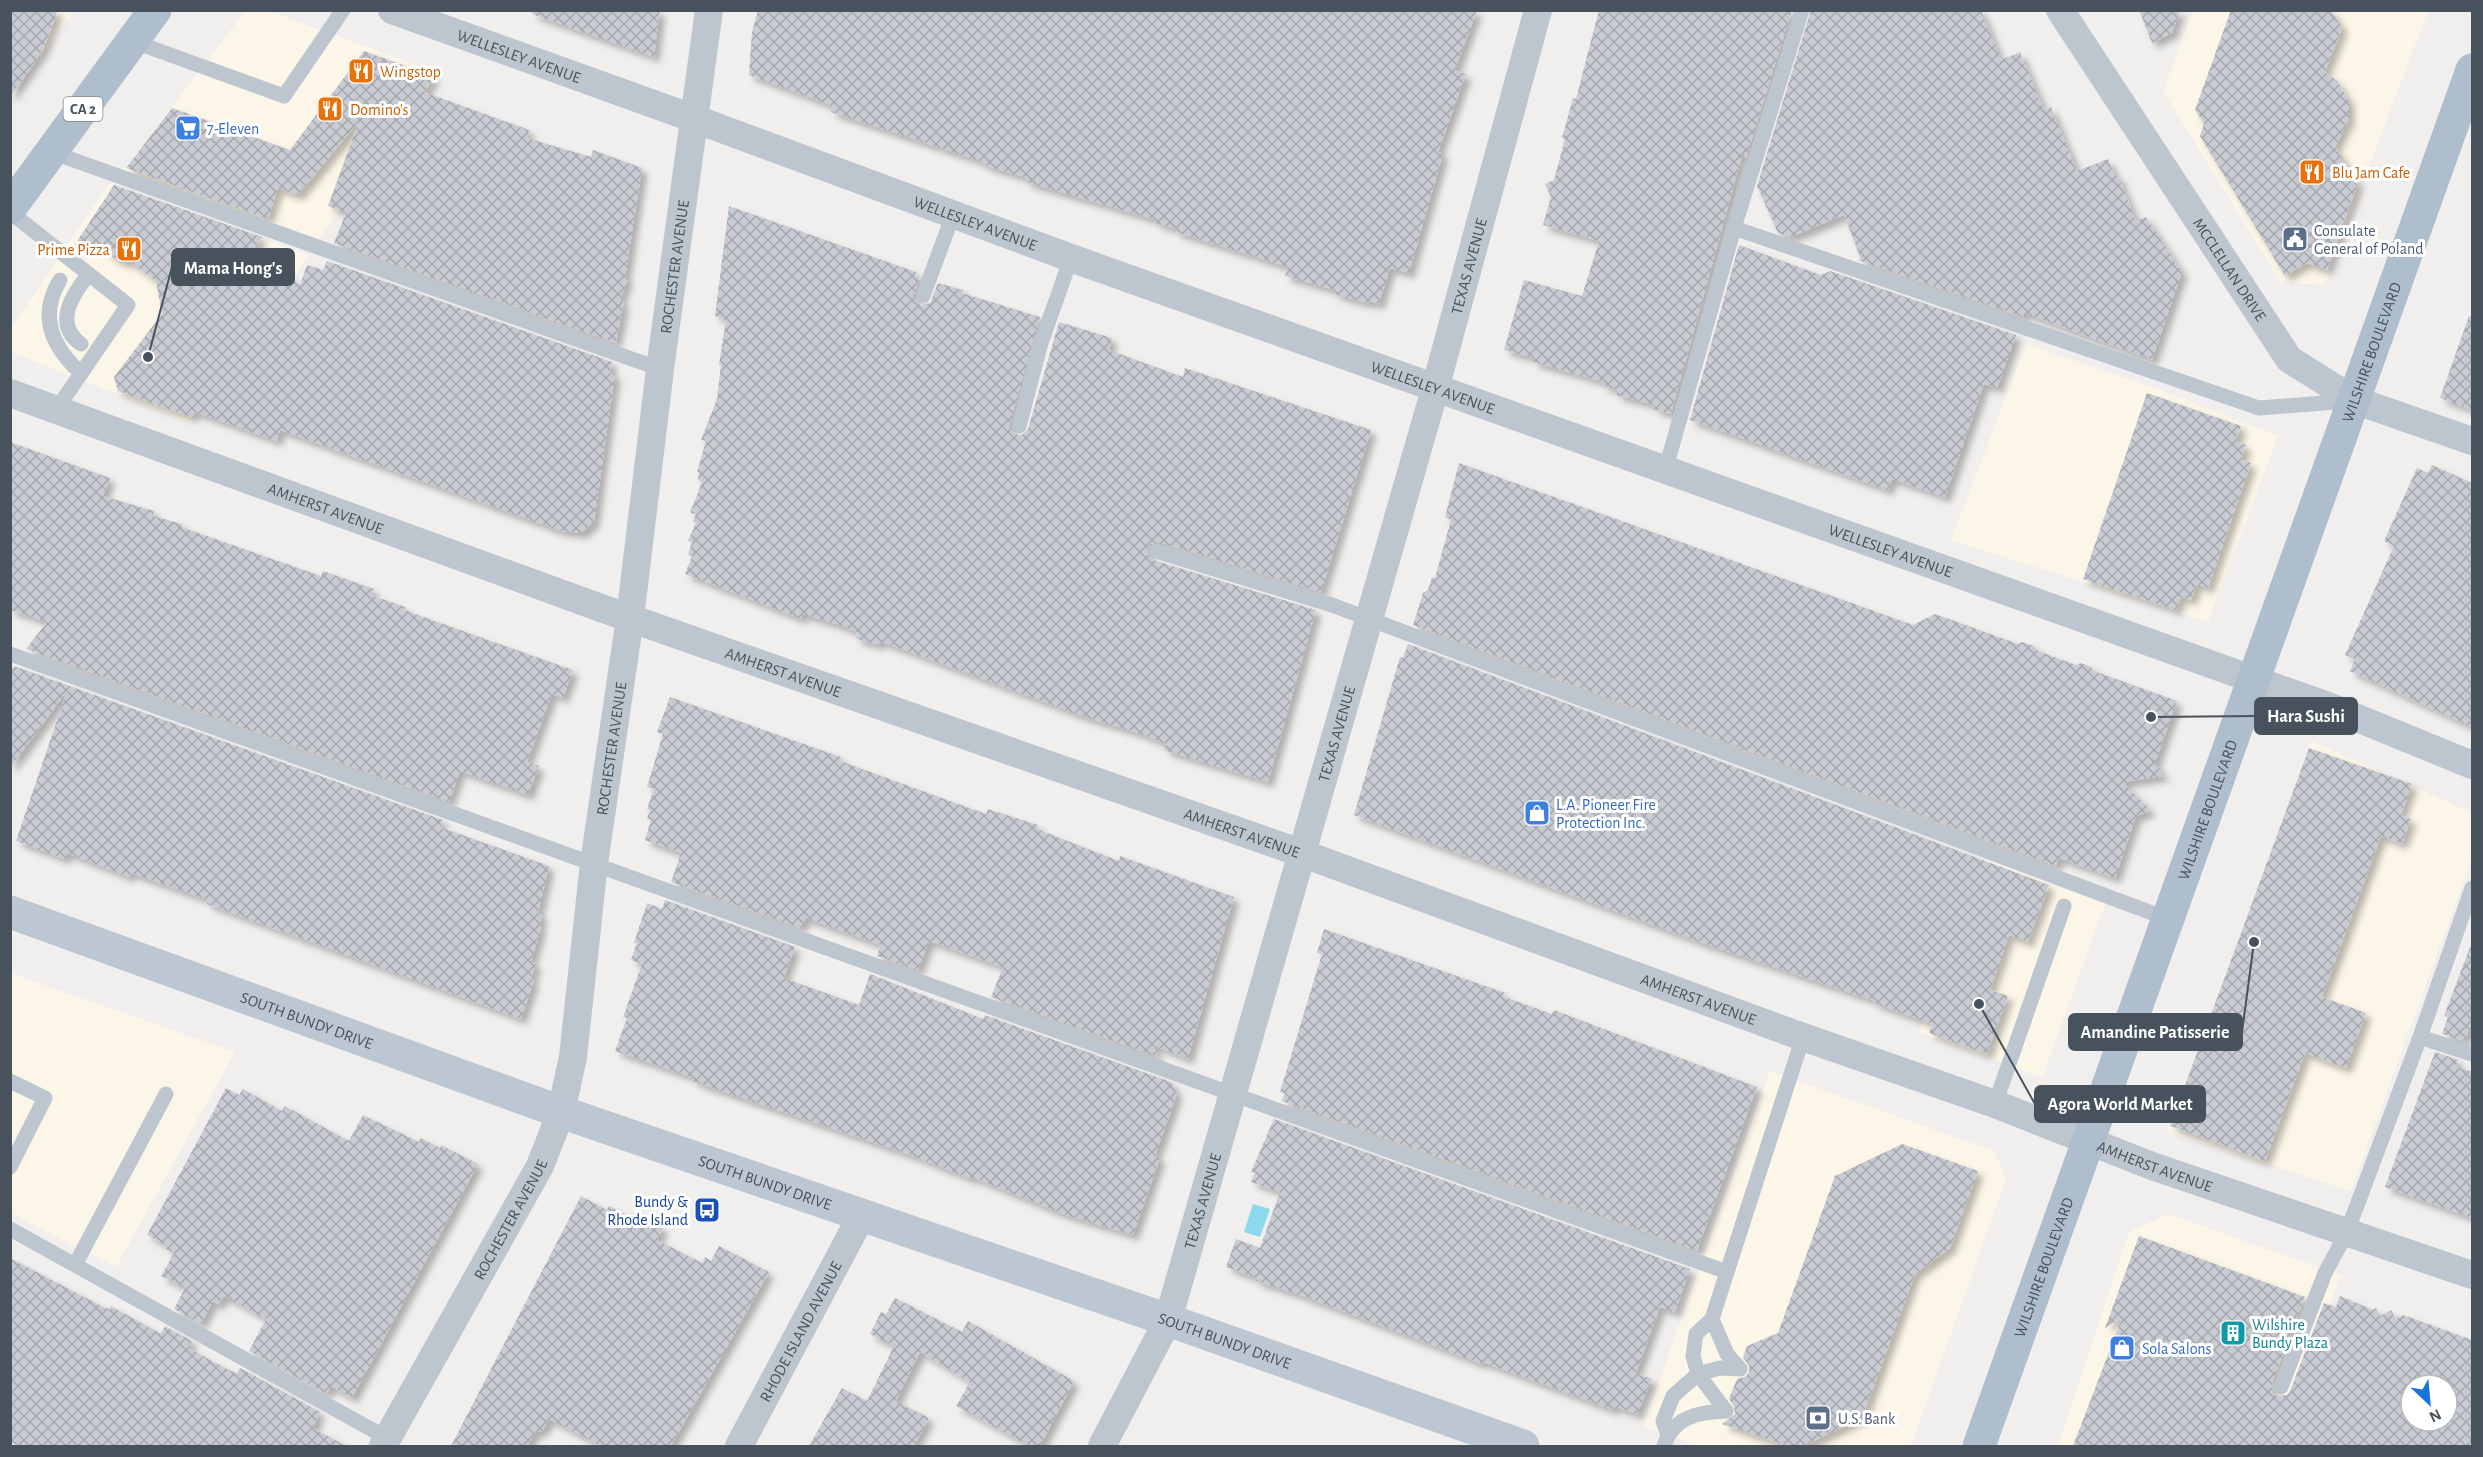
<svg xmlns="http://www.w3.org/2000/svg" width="2483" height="1457" viewBox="0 0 2483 1457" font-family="'Alegreya Sans',sans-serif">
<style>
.commercial{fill:#fcf6e8}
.water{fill:#8ad9ec}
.building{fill:url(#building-cross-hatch);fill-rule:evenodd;filter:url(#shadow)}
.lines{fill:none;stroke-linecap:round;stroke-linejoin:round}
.lane{stroke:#bdc6ce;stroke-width:15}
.street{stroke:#bdc6ce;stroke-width:28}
.secondary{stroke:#bcc7d2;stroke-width:33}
.primary{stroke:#aebecd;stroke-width:33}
.labels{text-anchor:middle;stroke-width:6;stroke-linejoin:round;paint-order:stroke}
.shield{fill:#fff;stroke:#7e868d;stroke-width:1.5}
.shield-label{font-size:15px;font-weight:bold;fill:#47525c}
.street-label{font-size:16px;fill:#47525c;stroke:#fff}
.food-label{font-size:16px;fill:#c56008;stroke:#fff;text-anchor:start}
.shop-label{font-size:16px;fill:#366cbe;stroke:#fff;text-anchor:start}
.service-label{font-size:16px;fill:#4e5e75;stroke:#fff;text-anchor:start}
.transit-label{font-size:16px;fill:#164399;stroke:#fff;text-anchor:end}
.culture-label{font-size:16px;fill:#0d838f;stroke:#fff;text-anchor:start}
.leader{fill:none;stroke:#47525c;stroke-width:2}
.callout-dot{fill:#47525c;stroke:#fff;stroke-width:2}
.callout{fill:#47525c;stroke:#47525c;stroke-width:2}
.callout-label{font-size:18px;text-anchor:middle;font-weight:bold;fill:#fff}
</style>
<defs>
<pattern id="building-cross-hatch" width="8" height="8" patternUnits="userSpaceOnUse" patternTransform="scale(1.5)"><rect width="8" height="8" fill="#c8cbd1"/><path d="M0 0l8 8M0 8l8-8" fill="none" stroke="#a4a7ad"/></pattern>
<filter id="shadow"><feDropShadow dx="5.5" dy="5.5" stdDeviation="3" flood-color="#0004"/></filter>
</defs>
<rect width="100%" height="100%" fill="#f1eeee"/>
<path class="commercial" d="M 11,11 L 74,11 L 11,98 Z
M 245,11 L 269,11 L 442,75 L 319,239 L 123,171 Z
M 2193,11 L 2428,11 L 2324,285 L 2281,282 L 2163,91 Z
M 109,184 L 309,255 L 191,423 L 11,352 L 11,328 Z
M 2026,344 L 2141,383 L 2278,436 L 2208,622 L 1951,540 Z
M 2311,741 L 2472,813 L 2472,858 L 2351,1191 L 2167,1132 Z
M 1986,859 L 2105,904 L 2042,1078 L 1919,1032 Z
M 10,973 L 235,1052 L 116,1267 L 11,1213 Z
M 1770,1071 L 1994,1151 L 2006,1179 L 1911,1446 L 1698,1446 L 1643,1426 Z
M 2168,1214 L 2341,1275 L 2279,1446 L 2058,1446 L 2129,1232 Z"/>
<path class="water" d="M 1253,1204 L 1270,1209 L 1260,1237 L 1244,1232 Z"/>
<path class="building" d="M 10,10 L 58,10 L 43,50 L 10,97 Z
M 533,10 L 660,10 L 654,57 L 532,14 Z
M 758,10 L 1477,10 L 1455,70 L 1466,74 L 1438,152 L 1443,154 L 1409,273 L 1390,268 L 1379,304 L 1369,301 L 1368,303 L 1334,294 L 1335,290 L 1285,276 L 1288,267 L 1176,232 L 1177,229 L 1155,223 L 1156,220 L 1026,182 L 1027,178 L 990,167 L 977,160 L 831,112 L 833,106 L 749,75 L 752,32 Z
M 1599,10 L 1792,10 L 1746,158 L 1743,152 L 1671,414 L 1654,409 L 1655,405 L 1616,395 L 1618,390 L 1603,386 L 1604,382 L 1533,362 L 1535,358 L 1504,350 L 1524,280 L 1582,296 L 1599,241 L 1543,225 L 1551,197 L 1545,184 L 1554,180 L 1565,139 L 1562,138 L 1573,98 L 1576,99 Z
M 1811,10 L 1981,10 L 2001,60 L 2020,52 L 2044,110 L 2051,107 L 2077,171 L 2108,159 L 2115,176 L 2118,175 L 2136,221 L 2146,217 L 2182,272 L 2152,360 L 2024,313 L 2023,317 L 1858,260 L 1861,259 L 1844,215 L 1791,237 L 1778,233 L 1757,186 Z
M 2139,10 L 2180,10 L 2172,33 L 2152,43 Z
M 2231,10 L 2331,10 L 2342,28 L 2325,72 L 2337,81 L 2349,101 L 2349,119 L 2335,147 L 2358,183 L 2327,270 L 2306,263 L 2285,276 L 2200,136 L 2204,123 L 2195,110 Z
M 364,51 L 435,77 L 424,92 L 529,130 L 527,138 L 591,157 L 593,150 L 642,168 L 625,278 L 628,279 L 620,300 L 624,302 L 616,343 L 334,243 L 346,213 L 328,206 L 359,121 L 298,195 L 278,188 L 268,219 L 126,168 L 172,108 L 290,150 Z
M 114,185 L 262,237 L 254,250 L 300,285 L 307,265 L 323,270 L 327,261 L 612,362 L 610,372 L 615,374 L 594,522 L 582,533 L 561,531 L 280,430 L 277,441 L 195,412 L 191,417 L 118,391 L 114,377 L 162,314 L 156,281 L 130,262 L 122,262 L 113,257 L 99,244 L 72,249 Z
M 729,206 L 916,272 L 915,276 L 920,277 L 913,297 L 920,305 L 930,303 L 938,283 L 963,290 L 962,293 L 1040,317 L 1010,423 L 1010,429 L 1016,435 L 1022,435 L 1028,429 L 1059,322 L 1112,338 L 1109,350 L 1183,377 L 1185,368 L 1371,430 L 1321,592 L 1159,542 L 1150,544 L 1147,549 L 1149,557 L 1153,560 L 1316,610 L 1268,782 L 1164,750 L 1166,744 L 1138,733 L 1085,717 L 880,641 L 879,645 L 856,639 L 857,632 L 836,624 L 802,614 L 801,619 L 685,574 L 692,556 L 688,555 L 692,542 L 688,541 L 696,523 L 693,522 L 696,514 L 690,513 L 702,482 L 698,480 L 699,472 L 697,472 L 706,441 L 701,440 L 717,399 L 721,365 L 719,365 L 726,320 L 715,316 Z
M 1739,245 L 1821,275 L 1830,271 L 2016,335 L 1997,388 L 1984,384 L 1945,497 L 1892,479 L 1888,490 L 1690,420 Z
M 2469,316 L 2472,316 L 2472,410 L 2440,398 Z
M 2147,393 L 2241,426 L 2236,442 L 2246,445 L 2241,460 L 2251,463 L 2208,588 L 2197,584 L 2191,600 L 2181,597 L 2176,610 L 2083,579 Z
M 10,442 L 110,478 L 103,496 L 154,511 L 153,516 L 182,524 L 181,527 L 321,576 L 323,571 L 374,589 L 371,595 L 405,607 L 404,610 L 573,670 L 563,698 L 552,694 L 527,762 L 539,766 L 528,795 L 460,771 L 449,802 L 26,649 L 47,622 L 10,610 Z
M 1459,463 L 1913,625 L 1935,614 L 2018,644 L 2022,642 L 2034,646 L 2038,651 L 2076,665 L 2081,663 L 2091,667 L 2094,671 L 2177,701 L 2155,763 L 2164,776 L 2123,782 L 2151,811 L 2136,816 L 2115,878 L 2059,858 L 2056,866 L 1413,625 L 1423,593 L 1428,590 L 1432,577 L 1435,578 L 1451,520 L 1445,517 Z
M 2432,465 L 2472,483 L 2472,727 L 2350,671 L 2355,659 L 2345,655 L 2394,546 L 2384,541 L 2417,468 L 2428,473 Z
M 1408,644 L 2049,885 L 2028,942 L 2009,935 L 1990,990 L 2008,996 L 1987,1054 L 1929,1033 L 1932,1024 L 1874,1003 L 1875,1001 L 1702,943 L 1354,815 L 1400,657 L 1403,658 Z
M 14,666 L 443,820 L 440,827 L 549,866 L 538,913 L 542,915 L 539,926 L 541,927 L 531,962 L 536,964 L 531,979 L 534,980 L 521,1019 L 207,904 L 208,900 L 131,873 L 129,877 L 67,853 L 65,859 L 16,841 L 67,691 L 10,768 L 10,671 Z
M 670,697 L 841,757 L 840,761 L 986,814 L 988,809 L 1038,825 L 1037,829 L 1119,861 L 1120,856 L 1234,897 L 1188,1059 L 1153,1045 L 1158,1057 L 991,997 L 1003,967 L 929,941 L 918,970 L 877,956 L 881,945 L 805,918 L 801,928 L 671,882 L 681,853 L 645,840 L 651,820 L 647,819 L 650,810 L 647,809 L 654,789 L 647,787 L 663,734 L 657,732 Z
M 2309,748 L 2412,784 L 2401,815 L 2411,819 L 2402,844 L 2381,836 L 2322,997 L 2366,1013 L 2346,1068 L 2305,1053 L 2265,1161 L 2170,1126 Z
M 665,900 L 795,947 L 784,978 L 859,1005 L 870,974 L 983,1019 L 985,1015 L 1171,1082 L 1177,1094 L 1155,1156 L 1160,1158 L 1133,1235 L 1063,1214 L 972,1177 L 971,1179 L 916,1157 L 692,1081 L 694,1078 L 615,1051 L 627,1018 L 623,1017 L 642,964 L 631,960 L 637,943 L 634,943 L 647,903 L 662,909 Z
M 1324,929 L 1505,993 L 1503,996 L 1507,998 L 1552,1014 L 1554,1010 L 1757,1087 L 1697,1251 L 1282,1101 L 1285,1093 L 1280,1092 L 1322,954 L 1317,953 Z
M 2470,947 L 2472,947 L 2472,1026 L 2470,1026 L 2465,1041 L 2442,1034 L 2448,1017 L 2444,1016 Z
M 2435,1052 L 2458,1060 L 2456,1066 L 2472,1072 L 2472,1218 L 2385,1187 Z
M 226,1088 L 239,1095 L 243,1089 L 282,1111 L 285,1106 L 349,1141 L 363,1115 L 419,1142 L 421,1138 L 440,1148 L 441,1145 L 478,1164 L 352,1398 L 331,1386 L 327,1394 L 249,1351 L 266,1319 L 224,1296 L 219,1305 L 213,1301 L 201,1324 L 174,1309 L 185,1288 L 161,1276 L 174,1253 L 166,1249 L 168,1246 L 147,1235 Z
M 1274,1119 L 1690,1269 L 1675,1312 L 1660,1307 L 1636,1373 L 1652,1379 L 1637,1414 L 1614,1406 L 1613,1410 L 1483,1362 L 1482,1364 L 1303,1296 L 1256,1281 L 1257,1278 L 1226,1267 L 1236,1239 L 1260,1248 L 1280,1192 L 1251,1182 L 1255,1173 L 1251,1172 Z
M 1902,1144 L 1978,1171 L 1950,1248 L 1915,1274 L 1862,1418 L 1803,1446 L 1787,1446 L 1722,1424 L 1735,1414 L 1734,1406 L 1729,1399 L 1737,1379 L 1745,1377 L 1749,1372 L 1749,1365 L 1743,1358 L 1747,1346 L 1778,1333 L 1835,1176 Z
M 581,1196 L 607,1210 L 609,1206 L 632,1218 L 635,1212 L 663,1228 L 657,1240 L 702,1263 L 705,1257 L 711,1261 L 719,1246 L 769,1272 L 671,1446 L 601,1446 L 549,1419 L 542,1432 L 537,1430 L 527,1446 L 451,1446 Z
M 2139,1236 L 2305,1297 L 2272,1383 L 2273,1393 L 2278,1396 L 2287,1395 L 2290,1391 L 2324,1303 L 2336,1307 L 2340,1296 L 2373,1310 L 2376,1308 L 2380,1316 L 2391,1310 L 2396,1319 L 2403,1315 L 2472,1340 L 2472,1446 L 2073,1446 L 2122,1318 L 2105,1328 ZM 2411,1385 L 2447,1385 L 2447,1421 L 2411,1421 Z
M 10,1258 L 105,1308 L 110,1309 L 111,1306 L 161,1334 L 165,1326 L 192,1341 L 189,1348 L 210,1360 L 237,1374 L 240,1368 L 320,1412 L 313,1428 L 346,1446 L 20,1446 L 10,1442 Z
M 895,1298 L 962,1332 L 968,1321 L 1074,1381 L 1040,1446 L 1030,1446 L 956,1406 L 970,1382 L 920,1352 L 896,1401 L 929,1418 L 914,1446 L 809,1446 L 842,1388 L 867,1401 L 894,1346 L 870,1334 L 881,1312 L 886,1314 Z"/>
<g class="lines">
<path class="lane" d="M 132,41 L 284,96 L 343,10
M 51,152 L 660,369
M 10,212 L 128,305 L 56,410
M 1734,228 L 2259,408 L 2349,401
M 60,280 C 38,316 52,347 81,373
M 923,296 L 953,215
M 81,344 C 53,324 72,295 89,274
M 1019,426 L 1041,343 L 1071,258
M 1665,471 L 1734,228 L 1802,10
M 1156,551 L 1332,605 L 2168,919
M 10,654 L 1727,1272 L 1803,1037
M 2420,1037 L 2472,1054
M 10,1081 L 45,1098 L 10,1167
M 1995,1104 L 2064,906
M 10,1229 L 387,1438
M 76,1263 L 166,1094
M 1712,1319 L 1727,1354 L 1740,1369
M 2281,1387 L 2325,1273 L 2347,1232 L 2420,1037 L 2472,888
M 1726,1411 L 1698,1374 L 1693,1356 L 1696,1334 L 1712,1319 L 1727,1272
M 1668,1435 L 1663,1421 L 1673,1396 L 1698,1374 L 1720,1368 L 1740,1369
M 1664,1446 C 1673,1417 1698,1412 1726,1411"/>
<g class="street">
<path id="s1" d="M 392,10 L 695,119 L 1071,258 L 2328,706 L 2472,765"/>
<path id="s2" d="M 2060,10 L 2289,359 L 2354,400 L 2472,441"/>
<path id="s3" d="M 10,393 L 601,608 L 1301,853 L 1803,1037 L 1995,1104 L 2152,1166 L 2472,1275"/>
<path id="s4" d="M 383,1446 L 540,1166 L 561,1112 L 573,1057 L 594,863 L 630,618 L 660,369 L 709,10"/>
<path id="s5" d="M 739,1446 L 862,1215"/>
<path id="s6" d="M 1102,1446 L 1168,1320 L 1435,389 L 1538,10"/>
</g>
<path class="secondary" id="s7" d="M 10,912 L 561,1112 L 1168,1320 L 1523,1446"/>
<g class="primary">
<path d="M 10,208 L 155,10"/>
<path id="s8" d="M 1979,1446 L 2472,70"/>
</g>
</g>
<defs>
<g id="restaurant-square" transform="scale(1.35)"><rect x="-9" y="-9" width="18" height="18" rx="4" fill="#e8710a" stroke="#fff"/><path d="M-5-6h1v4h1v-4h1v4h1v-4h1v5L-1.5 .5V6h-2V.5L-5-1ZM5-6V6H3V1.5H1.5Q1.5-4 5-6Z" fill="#fff"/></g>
<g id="supermarket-square" transform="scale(1.35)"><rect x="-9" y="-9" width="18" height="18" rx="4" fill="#3f7fe0" stroke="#fff"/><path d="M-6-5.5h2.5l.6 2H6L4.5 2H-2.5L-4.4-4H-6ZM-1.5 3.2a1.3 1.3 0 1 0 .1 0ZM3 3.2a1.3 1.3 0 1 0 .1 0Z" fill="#fff"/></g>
<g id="civic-square" transform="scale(1.35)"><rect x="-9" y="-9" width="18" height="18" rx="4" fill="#5c6f8a" stroke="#fff"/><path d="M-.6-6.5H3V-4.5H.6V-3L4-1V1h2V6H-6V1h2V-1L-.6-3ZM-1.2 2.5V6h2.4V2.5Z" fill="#fff"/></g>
<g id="shop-square" transform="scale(1.35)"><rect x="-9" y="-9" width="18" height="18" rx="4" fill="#3f7fe0" stroke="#fff"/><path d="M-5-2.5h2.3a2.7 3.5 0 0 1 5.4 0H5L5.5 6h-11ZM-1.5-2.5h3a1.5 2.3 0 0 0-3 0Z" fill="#fff"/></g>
<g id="bus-square" transform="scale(1.35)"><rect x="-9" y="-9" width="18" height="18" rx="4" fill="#1a4fb4" stroke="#fff"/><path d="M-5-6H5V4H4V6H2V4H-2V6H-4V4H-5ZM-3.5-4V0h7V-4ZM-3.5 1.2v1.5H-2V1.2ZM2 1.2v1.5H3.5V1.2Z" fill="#fff"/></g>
<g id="building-square" transform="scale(1.35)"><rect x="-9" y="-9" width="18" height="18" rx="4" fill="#0f9aa8" stroke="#fff"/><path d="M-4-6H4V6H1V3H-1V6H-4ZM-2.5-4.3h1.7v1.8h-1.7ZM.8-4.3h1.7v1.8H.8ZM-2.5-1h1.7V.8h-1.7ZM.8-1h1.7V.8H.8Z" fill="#fff"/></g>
<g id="bank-square" transform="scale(1.35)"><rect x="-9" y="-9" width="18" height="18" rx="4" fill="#5c6f8a" stroke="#fff"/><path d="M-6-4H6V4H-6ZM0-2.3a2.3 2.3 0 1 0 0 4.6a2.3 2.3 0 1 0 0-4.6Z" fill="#fff"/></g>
</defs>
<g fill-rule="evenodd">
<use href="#restaurant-square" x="361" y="71"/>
<use href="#restaurant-square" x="330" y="109"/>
<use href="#supermarket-square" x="188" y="128"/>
<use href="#restaurant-square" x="2312" y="172"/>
<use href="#civic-square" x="2295" y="239"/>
<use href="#restaurant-square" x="129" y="249"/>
<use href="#shop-square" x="1537" y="813"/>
<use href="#bus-square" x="707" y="1210"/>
<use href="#building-square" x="2233" y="1333"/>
<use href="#shop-square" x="2122" y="1348"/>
<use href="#bank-square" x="1818" y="1418"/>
</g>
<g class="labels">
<rect class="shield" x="63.5" y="97" width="39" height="24" rx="4.5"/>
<g class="shield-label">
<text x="83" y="114">CA 2</text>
</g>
<g class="street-label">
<text dy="6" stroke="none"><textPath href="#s1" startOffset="135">WELLESLEY AVENUE</textPath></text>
<text dy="6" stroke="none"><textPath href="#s1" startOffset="621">WELLESLEY AVENUE</textPath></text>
<text dy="6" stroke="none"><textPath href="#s6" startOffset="1238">TEXAS AVENUE</textPath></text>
<text dy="6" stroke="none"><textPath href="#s4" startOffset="1232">ROCHESTER AVENUE</textPath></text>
<text dy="6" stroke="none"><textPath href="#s2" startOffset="310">MCCLELLAN DRIVE</textPath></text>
<text dy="6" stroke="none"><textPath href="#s8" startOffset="1162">WILSHIRE BOULEVARD</textPath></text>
<text dy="6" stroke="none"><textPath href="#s1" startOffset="1107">WELLESLEY AVENUE</textPath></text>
<text dy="6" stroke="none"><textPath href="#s3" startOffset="336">AMHERST AVENUE</textPath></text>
<text dy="6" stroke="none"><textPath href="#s1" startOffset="1593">WELLESLEY AVENUE</textPath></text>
<text dy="6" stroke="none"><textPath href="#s3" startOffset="822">AMHERST AVENUE</textPath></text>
<text dy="6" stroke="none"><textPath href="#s6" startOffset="752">TEXAS AVENUE</textPath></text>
<text dy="6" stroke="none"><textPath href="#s4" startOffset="746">ROCHESTER AVENUE</textPath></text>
<text dy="6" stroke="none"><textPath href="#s8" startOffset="676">WILSHIRE BOULEVARD</textPath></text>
<text dy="6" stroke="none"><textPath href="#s3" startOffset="1308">AMHERST AVENUE</textPath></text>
<text dy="6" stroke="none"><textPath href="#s3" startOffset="1794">AMHERST AVENUE</textPath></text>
<text dy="6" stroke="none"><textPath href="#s7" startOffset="316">SOUTH BUNDY DRIVE</textPath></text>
<text dy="6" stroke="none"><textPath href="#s3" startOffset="2280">AMHERST AVENUE</textPath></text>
<text dy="6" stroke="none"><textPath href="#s7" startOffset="802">SOUTH BUNDY DRIVE</textPath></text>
<text dy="6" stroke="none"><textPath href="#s6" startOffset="266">TEXAS AVENUE</textPath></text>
<text dy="6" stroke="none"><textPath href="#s4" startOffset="260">ROCHESTER AVENUE</textPath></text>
<text dy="6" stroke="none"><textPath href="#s8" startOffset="190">WILSHIRE BOULEVARD</textPath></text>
<text dy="6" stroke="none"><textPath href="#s5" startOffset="130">RHODE ISLAND AVENUE</textPath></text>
<text dy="6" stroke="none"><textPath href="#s7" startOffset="1288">SOUTH BUNDY DRIVE</textPath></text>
</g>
<g class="food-label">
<text x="380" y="77">Wingstop</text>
<text x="350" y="115">Domino's</text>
<text x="2332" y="178">Blu Jam Cafe</text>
<text x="110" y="255" text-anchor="end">Prime Pizza</text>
</g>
<g class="shop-label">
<text x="207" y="134">7-Eleven</text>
<text x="1556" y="810">L.A. Pioneer Fire<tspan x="1556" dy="18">Protection Inc.</tspan></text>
<text x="2142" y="1354">Sola Salons</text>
</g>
<g class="service-label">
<text x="2314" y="236">Consulate<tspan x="2314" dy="18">General of Poland</tspan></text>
<text x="1838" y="1424">U.S. Bank</text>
</g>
<g class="transit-label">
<text x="688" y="1207">Bundy &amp;<tspan x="688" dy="18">Rhode Island</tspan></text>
</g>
<g class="culture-label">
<text x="2252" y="1330">Wilshire<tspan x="2252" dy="18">Bundy Plaza</tspan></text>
</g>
</g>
<path class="leader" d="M148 357L172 267M2151 717L2255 716M2254 942L2242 1032M1979 1004L2035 1104"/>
<g class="callout-dot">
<circle cx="148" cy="357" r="6"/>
<circle cx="2151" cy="717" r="6"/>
<circle cx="2254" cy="942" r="6"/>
<circle cx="1979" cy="1004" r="6"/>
</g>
<g class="callout">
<rect x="172" y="249" width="122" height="36" rx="6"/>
<rect x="2255" y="698" width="102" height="36" rx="6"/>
<rect x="2069" y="1014" width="173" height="36" rx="6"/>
<rect x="2035" y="1086" width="170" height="36" rx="6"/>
</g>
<g class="callout-label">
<text x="233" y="274">Mama Hong's</text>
<text x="2306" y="722">Hara Sushi</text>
<text x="2155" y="1038">Amandine Patisserie</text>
<text x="2120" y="1110">Agora World Market</text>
</g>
<rect width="2483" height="1457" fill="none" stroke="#47525c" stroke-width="24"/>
<g transform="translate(2429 1403) rotate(154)"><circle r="28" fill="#ffffff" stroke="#b5babe" stroke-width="1.5"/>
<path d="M0-4.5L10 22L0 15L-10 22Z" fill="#1974e0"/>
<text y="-9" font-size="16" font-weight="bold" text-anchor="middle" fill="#47525c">N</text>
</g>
</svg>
